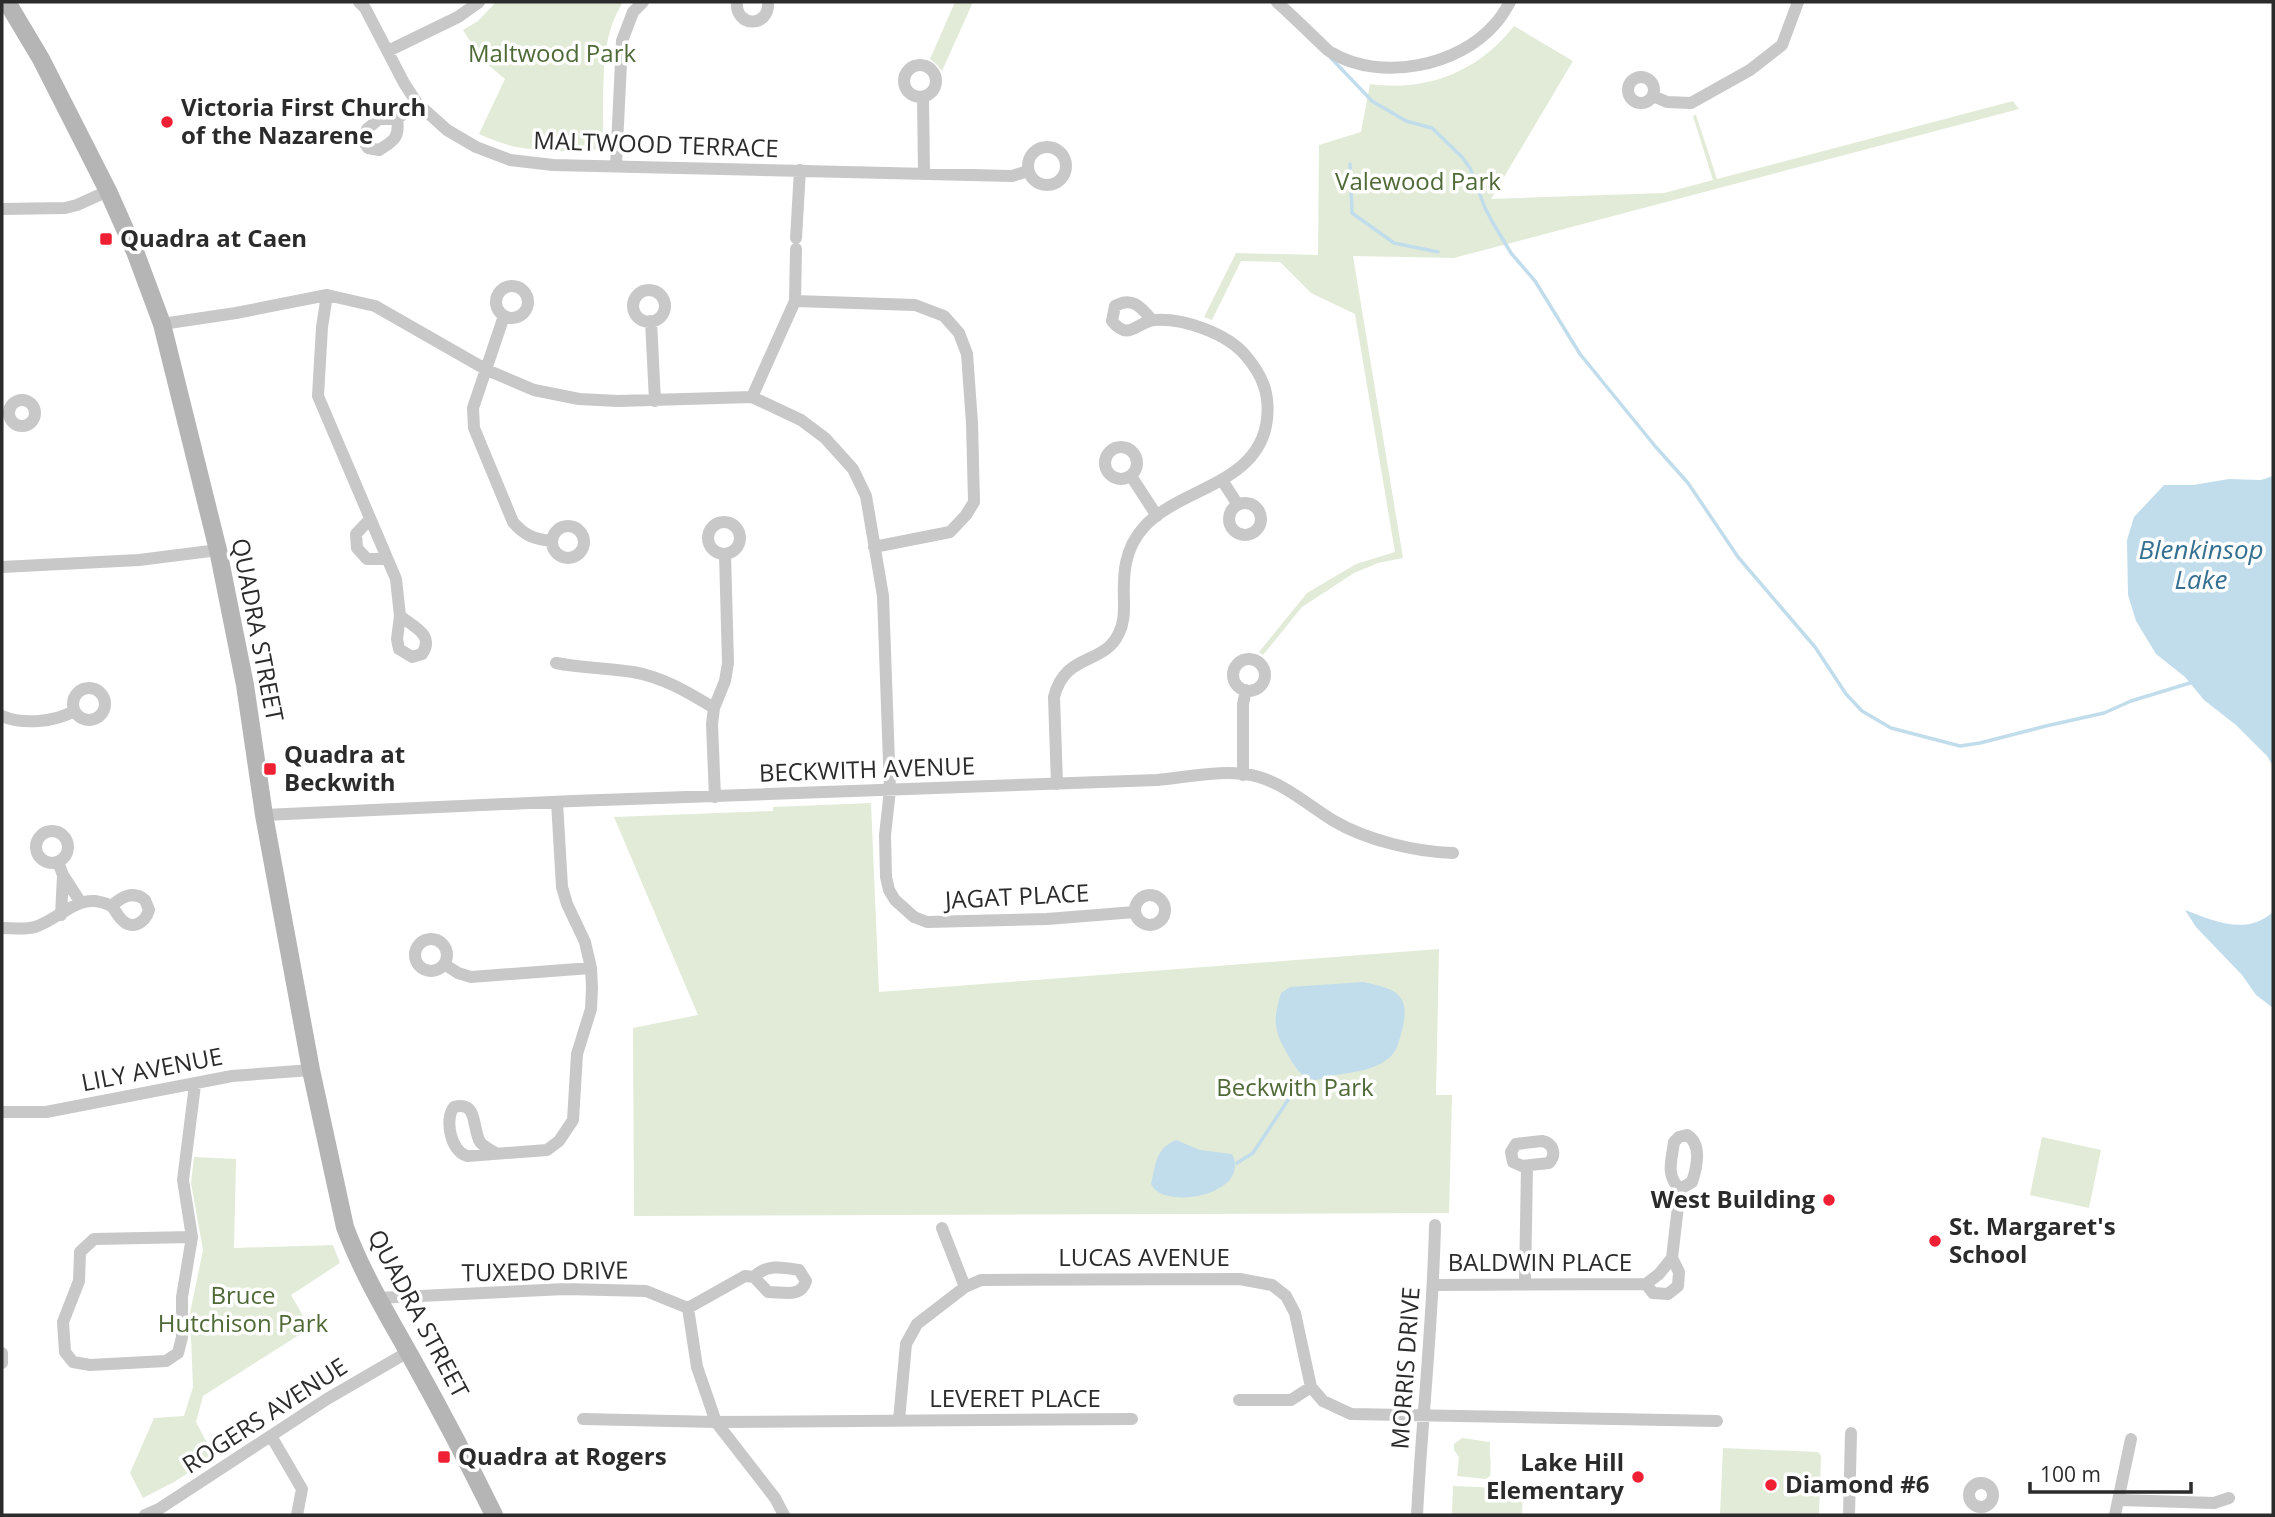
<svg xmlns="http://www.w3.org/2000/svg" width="2275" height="1517" viewBox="0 0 2275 1517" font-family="'Open Sans',sans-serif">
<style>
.green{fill:#e2ebd7}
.water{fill:#c1ddec}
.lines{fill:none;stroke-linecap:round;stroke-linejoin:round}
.stream{stroke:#c1ddec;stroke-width:3.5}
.street{stroke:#c8c8c8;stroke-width:12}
.secondary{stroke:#b5b5b5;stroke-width:18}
.poi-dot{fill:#ef2034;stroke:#fff;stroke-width:2.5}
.labels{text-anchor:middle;stroke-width:7;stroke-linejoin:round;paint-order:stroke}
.park-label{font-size:24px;fill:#4f6937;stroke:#fff}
.poi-label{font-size:24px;font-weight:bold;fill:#2b2b2b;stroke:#fff;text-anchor:start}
.street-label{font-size:24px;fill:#2b2b2b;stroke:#fff}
.water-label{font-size:26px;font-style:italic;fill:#367091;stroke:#fff}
</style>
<rect width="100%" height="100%" fill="#fff"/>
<path class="green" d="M 496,2 L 623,2 C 602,35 604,72 603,109 C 603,122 604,136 599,148 C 588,154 531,150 516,147 C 503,144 491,139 479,134 L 505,79 L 480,58 L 463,30 L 478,21 Z
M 955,2 L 973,2 L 942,71 L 936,64 L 930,59 Z
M 1514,26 L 1573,61 L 1491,199 L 1664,193 L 1713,180 L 1693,116 L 1696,115 L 1717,179 L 2013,101 L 2019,109 L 1454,258 L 1353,256 L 1403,558 L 1378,563 L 1354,573 L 1302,607 L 1263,655 L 1259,652 L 1307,593 L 1356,564 L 1395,552 L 1355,314 L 1311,293 L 1280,262 L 1241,261 L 1212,320 L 1204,317 L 1236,253 L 1318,255 L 1319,145 L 1361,132 L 1370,84 C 1428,92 1479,71 1514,26 Z
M 871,803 L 879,992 L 1439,949 L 1436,1095 L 1452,1095 L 1449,1213 L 634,1216 L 633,1028 L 698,1015 L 614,817 L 773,811 L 773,807 Z
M 2042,1137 L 2101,1150 L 2089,1208 L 2030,1195 Z
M 194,1157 L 236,1159 L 234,1248 L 333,1245 L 340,1263 L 291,1295 L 310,1328 L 203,1396 L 196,1422 L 214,1456 L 174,1482 L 143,1498 L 130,1473 L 154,1418 L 184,1416 L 193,1387 L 190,1313 L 203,1250 L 191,1183 Z
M 1462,1438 L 1490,1442 C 1489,1454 1492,1465 1490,1476 L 1486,1479 L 1457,1476 L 1459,1457 L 1454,1450 L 1454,1444 Z
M 1723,1448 L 1818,1452 L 1821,1456 L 1819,1515 L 1720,1515 Z
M 1453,1486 L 1523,1489 L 1522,1515 L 1452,1515 Z"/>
<path class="water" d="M 2273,476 L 2273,766 L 2267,756 L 2236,725 L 2204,700 L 2185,677 L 2156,654 L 2136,621 L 2128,595 L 2127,540 L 2134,517 L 2164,485 L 2193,485 L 2229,479 L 2261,480 Z
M 2185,910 C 2215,921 2246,936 2273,912 L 2273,1008 L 2256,995 L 2242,975 L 2196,927 Z
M 1363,982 C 1397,989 1411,994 1402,1031 C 1399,1040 1398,1049 1391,1056 C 1377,1070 1355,1072 1336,1075 C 1329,1075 1321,1080 1315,1080 C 1302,1080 1293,1064 1288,1055 C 1273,1030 1273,1020 1281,993 L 1290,987 Z
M 1176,1140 L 1200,1150 L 1232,1154 C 1250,1190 1183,1207 1158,1192 C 1155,1190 1153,1187 1151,1184 C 1156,1164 1155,1149 1176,1140 Z"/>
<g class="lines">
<path class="stream" d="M 1331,58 L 1372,101 L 1406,121 L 1432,128 L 1462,157 L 1470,168 L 1485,208 L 1493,223 L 1511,253 L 1535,281 L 1580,354 L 1655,446 L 1688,483 L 1738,557 L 1815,647 L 1846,694 L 1862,711 L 1891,728 L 1960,746 L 1980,743 L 2046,726 L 2104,713 L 2131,701 L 2190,683
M 1350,164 L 1352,213 L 1394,243 L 1438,252
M 1237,1163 L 1253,1153 L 1296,1088 L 1306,1077"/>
<path class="street" d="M 359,2 L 365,8 L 404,83 L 417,103 L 447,130 L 476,147 L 510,160 L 553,165 L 1012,176 L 1028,171
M 737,2 C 735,28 770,28 768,2
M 1277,2 C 1290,14 1303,26 1316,39 C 1321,43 1326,50 1332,53 C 1381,82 1459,66 1495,24 C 1501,18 1506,9 1510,2
M 388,51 L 458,17 L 479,2
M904 81a16 16 0 1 1 32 0a16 16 0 1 1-32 0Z
M1628 90a13 13 0 1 1 26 0a13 13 0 1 1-26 0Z
M 1653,96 L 1667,102 L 1691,103 L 1750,70 L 1782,45 L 1798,2
M 923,97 L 924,173
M 397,119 C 400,137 394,141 379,150 L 368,148 L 364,142 L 367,129 L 379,119 L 397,119 L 417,103
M1028 166a19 19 0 1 1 38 0a19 19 0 1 1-38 0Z
M 616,166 L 622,41 L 633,12 L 643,2
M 2,209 L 65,208 L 77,205 L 108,191
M 796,238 L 800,170
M496 302a16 16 0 1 1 32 0a16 16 0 1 1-32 0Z
M633 306a16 16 0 1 1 32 0a16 16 0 1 1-32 0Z
M 327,295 L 322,327 L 318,396 L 396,579 L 400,616 L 397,639 L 399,649 L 412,657 L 422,654 C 435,635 414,627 400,616
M 795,301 L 915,305 L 944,316 L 959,333 L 967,354 L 972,423 L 974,502 L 966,515 L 950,532 L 874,547
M 504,316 L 473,408 L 474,428 L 513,522 C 525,536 534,539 552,541
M 651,321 L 655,401
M 162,324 L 236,313 L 327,295 L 375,306 L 487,370 L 534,390 L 579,399 L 618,401 L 752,397 L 801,420 L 825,438 L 853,469 L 866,496 L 883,596 L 890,790 L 885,835 L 886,877 L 889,890 L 895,900 L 914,917 L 927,922 L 1047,919 L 1135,912
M 752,397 L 795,301 L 796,249
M9 413a13 13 0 1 1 26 0a13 13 0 1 1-26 0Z
M1105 463a16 16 0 1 1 32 0a16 16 0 1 1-32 0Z
M 1131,476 L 1157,516
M 1222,480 L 1238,505
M1229 519a16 16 0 1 1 32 0a16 16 0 1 1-32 0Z
M 370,519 L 356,534 L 357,548 L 367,559 L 387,559
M708 538a16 16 0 1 1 32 0a16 16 0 1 1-32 0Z
M552 542a16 16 0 1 1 32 0a16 16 0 1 1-32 0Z
M 2,567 L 139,560 L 218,550
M1233 675a16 16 0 1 1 32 0a16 16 0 1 1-32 0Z
M 556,663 C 582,668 608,668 633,672 C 663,677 689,693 714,708
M73 704a16 16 0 1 1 32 0a16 16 0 1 1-32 0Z
M 2,716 C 23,725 55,722 74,711
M 1243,775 L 1243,704 L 1246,690
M 1057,784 L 1054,697 C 1065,652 1104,666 1119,633 C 1124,623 1124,613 1124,602 C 1123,574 1124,549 1144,527 C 1178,488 1260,485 1267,419 C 1270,393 1262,375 1246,356 C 1227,333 1183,318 1154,320 C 1137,322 1129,342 1112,321 L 1115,306 C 1132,296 1141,307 1152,320
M 715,797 L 712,724 L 714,708 L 725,681 L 728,663 L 725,554
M 264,815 L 573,801 L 1157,780 C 1189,777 1227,768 1259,777 C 1286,785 1311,807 1334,821 C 1366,840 1416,852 1453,853
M36 847a16 16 0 1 1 32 0a16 16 0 1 1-32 0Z
M 58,862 L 63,875 L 81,903
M1135 910a15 15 0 1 1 30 0a15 15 0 1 1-30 0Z
M 61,915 L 63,876
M 2,928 C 12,928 25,930 35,927 C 55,921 74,899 95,901 C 100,902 107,903 111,906 C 115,909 117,915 121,919 C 132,931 145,923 149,910 L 145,900 C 133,890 121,897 112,906
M415 955a16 16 0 1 1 32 0a16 16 0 1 1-32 0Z
M 444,964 L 458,973 L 471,977 L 591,968
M 2,1112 L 46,1112 L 232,1076 L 311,1070
M 1687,1135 C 1702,1144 1697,1167 1692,1182 L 1680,1189 C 1665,1175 1672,1160 1674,1142 L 1679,1137 Z
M 1542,1141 C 1553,1143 1557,1154 1549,1163 L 1522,1166 L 1513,1162 L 1511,1152 L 1516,1144 Z
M 494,1152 C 489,1149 483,1146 480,1142 C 472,1128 478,1100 454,1107 C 444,1119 451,1152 467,1156 L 547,1150 L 559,1141 L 573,1120 L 577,1054 L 591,1009 L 592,988 L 591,968 L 585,942 L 567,904 L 562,887 L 557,802
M 942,1228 L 965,1287
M 192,1237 L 94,1239 L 80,1252 L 79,1281 L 63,1322 L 65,1352 L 73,1362 L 90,1365 L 166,1361 L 178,1353 L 182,1337 L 182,1297 L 192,1237 L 183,1180 L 195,1085
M 1672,1258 L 1680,1189
M 1525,1283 L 1527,1166
M 1434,1285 L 1646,1284 L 1659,1274 L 1672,1258 L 1679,1272 L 1678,1286 L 1668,1294 L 1653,1293 L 1646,1284
M 377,1298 L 565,1289 L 646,1291 L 688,1308 L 697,1367 L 716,1422 L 775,1498 L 784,1515
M 688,1308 L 745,1276 L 754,1277 C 766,1264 782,1267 799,1270 L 806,1281 C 801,1298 784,1292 768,1292 L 754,1277
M 2,1353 L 2,1363
M 1239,1400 L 1291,1400 L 1311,1387
M 583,1419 L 716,1422 L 1132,1419
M 899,1420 L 906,1344 L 917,1324 L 965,1287 L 981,1280 L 1240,1279 L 1272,1285 L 1286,1296 L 1295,1313 L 1311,1387 L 1323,1401 L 1351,1414 L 1717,1421
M 271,1436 L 302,1489 L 297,1515
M1969 1495a12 12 0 1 1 24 0a12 12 0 1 1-24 0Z
M 2120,1500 L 2214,1503 L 2229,1498
M 145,1515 L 159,1509 L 327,1399 L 408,1352
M 1417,1515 C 1422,1418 1433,1322 1435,1225
M 1849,1515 L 1851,1433
M 2115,1515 L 2131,1439"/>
<path class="secondary" d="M 7,2 L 41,59 L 108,191 L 136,254 L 162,324 L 218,550 L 245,685 L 264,815 L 311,1070 L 345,1227 C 362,1273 387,1314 411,1357 C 440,1409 468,1462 494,1515"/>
</g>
<g class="poi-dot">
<circle cx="167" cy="122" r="7"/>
<rect x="99" y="232" width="14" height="14" rx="3.5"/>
<rect x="263" y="762" width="14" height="14" rx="3.5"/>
<circle cx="1829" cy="1200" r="7"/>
<circle cx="1935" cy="1241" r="7"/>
<rect x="437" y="1450" width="14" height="14" rx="3.5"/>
<circle cx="1638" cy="1477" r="7"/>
<circle cx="1771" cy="1485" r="7"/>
</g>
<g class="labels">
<g class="park-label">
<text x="552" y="62">Maltwood Park</text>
<text x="1418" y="190">Valewood Park</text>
<text x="1295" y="1096">Beckwith Park</text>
<text x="243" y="1304">Bruce<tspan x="243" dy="28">Hutchison Park</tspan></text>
</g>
<g class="poi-label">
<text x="181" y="116">Victoria First Church<tspan x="181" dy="28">of the Nazarene</tspan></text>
<text x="120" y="247">Quadra at Caen</text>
<text x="284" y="763">Quadra at<tspan x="284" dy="28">Beckwith</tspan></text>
<text x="1815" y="1208" text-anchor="end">West Building</text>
<text x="1949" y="1235">St. Margaret's<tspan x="1949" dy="28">School</tspan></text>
<text x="458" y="1465">Quadra at Rogers</text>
<text x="1624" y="1471" text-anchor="end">Lake Hill<tspan x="1624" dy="28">Elementary</tspan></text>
<text x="1785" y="1493">Diamond #6</text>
</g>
<g class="street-label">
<text transform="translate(656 145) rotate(2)" y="8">MALTWOOD TERRACE</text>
<text transform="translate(257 630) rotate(79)" y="8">QUADRA STREET</text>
<text transform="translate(867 770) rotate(-2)" y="8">BECKWITH AVENUE</text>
<text transform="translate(1017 897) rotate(-3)" y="8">JAGAT PLACE</text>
<text transform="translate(152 1070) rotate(-11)" y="8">LILY AVENUE</text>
<text x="1144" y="1266">LUCAS AVENUE</text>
<text x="1540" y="1271">BALDWIN PLACE</text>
<text transform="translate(545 1272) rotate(-1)" y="8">TUXEDO DRIVE</text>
<text transform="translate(418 1314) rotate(62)" y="8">QUADRA STREET</text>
<text transform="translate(1406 1368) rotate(-86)" y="8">MORRIS DRIVE</text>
<text x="1015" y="1407">LEVERET PLACE</text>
<text transform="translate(265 1416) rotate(-33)" y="8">ROGERS AVENUE</text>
</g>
<g class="water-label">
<text x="2201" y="559">Blenkinsop<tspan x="2201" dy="30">Lake</tspan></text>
</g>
</g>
<rect width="2275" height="1517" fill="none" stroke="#2b2b2b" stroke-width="7"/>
<path d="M2030 1482v10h161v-10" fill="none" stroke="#2b2b2b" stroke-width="3.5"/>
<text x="2040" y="1482" font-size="21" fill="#2b2b2b" stroke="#ffffff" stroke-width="5" paint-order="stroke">100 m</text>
</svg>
